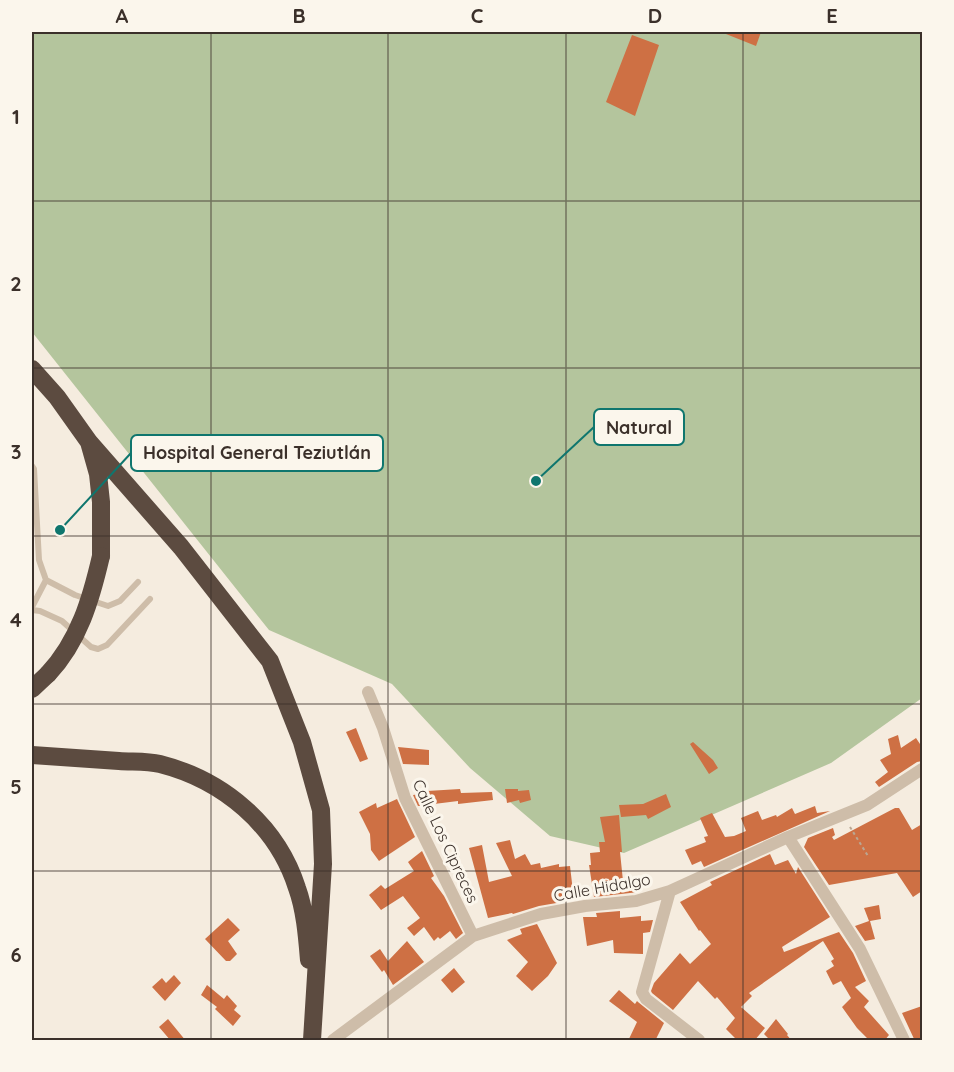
<svg xmlns="http://www.w3.org/2000/svg" width="954" height="1072" viewBox="0 0 954 1072" font-family="Quicksand,sans-serif">
<style>
.green{fill:#b4c59d}
.building{fill:#ce7044}
.lines{fill:none;stroke-linecap:round;stroke-linejoin:round}
.path{stroke:#baa793;stroke-width:2;stroke-dasharray:3 3;stroke-linecap:butt}
.lane{stroke:#cebda9;stroke-width:6}
.street{stroke:#cebda9;stroke-width:12}
.highway{stroke:#5c4b40;stroke-width:18}
.highway-bridge{stroke:#5c4b40;stroke-width:18}
.grid{fill:none;stroke:#3b302a;stroke-width:1.5;stroke-opacity:0.55}
.labels{text-anchor:middle;stroke-width:6;stroke-linejoin:round;paint-order:stroke}
.street-label{font-size:16px;fill:#3b302a;stroke:#fbf6ec}
.leader{fill:none;stroke:#0f766e;stroke-width:2}
.callout-dot{fill:#0f766e;stroke:#fbf6ec;stroke-width:2}
.callout{fill:#fbf6ec;stroke:#0f766e;stroke-width:2}
.callout-label{font-size:18px;text-anchor:middle;font-weight:bold;fill:#3b302a}
.neatline{fill:none;stroke:#3b302a;stroke-width:2}
.grid-label{font-size:20px;text-anchor:middle;font-weight:bold;fill:#3b302a}
</style>
<rect width="100%" height="100%" fill="#f5ecdf"/>
<path class="green" d="M 32,32 L 922,32 L 922,698 L 831,763 L 624,853 L 550,836 L 470,768 L 392,684 L 269,630 L 32,332 Z"/>
<path class="building" d="M 721,32 L 761,32 L 756,46 Z
M 632,35 L 659,45 L 635,116 L 606,102 Z
M 356,728 L 368,759 L 360,762 L 346,732 Z
M 898,735 L 901,748 L 916,738 L 922,747 L 922,761 L 917,762 L 879,787 L 875,782 L 888,772 L 880,760 L 891,754 L 888,739 Z
M 693,742 L 713,760 L 718,768 L 709,774 L 690,744 Z
M 398,747 L 429,750 L 429,765 L 403,764 Z
M 460,789 L 461,793 L 492,792 L 493,800 L 458,804 L 458,801 L 418,806 L 413,795 L 428,793 L 427,791 Z
M 505,789 L 518,789 L 518,791 L 529,790 L 531,800 L 520,803 L 519,800 L 507,803 Z
M 666,794 L 671,807 L 648,819 L 646,815 L 621,817 L 619,805 L 643,804 Z
M 397,799 L 415,837 L 379,861 L 371,850 L 370,834 L 359,812 L 376,803 L 377,808 Z
M 815,806 L 817,813 L 830,811 L 704,867 L 701,861 L 692,865 L 685,850 L 706,842 L 704,837 L 708,836 L 700,818 L 712,813 L 725,837 L 734,836 L 746,831 L 741,818 L 758,811 L 762,820 L 776,815 L 777,817 L 792,808 L 795,814 Z
M 895,808 L 899,808 L 912,830 L 922,824 L 922,891 L 913,897 L 897,873 L 829,885 L 804,847 L 808,838 L 833,828 L 835,835 L 832,837 L 834,840 Z
M 619,815 L 622,852 L 620,852 L 623,881 L 638,879 L 639,892 L 594,897 L 589,865 L 591,865 L 590,853 L 600,852 L 599,842 L 605,842 L 600,817 Z
M 510,840 L 515,859 L 525,854 L 531,865 L 540,863 L 541,868 L 559,864 L 559,867 L 570,866 L 574,900 L 539,906 L 513,914 L 512,913 L 488,918 L 469,848 L 482,845 L 489,882 L 512,876 L 496,843 Z
M 422,851 L 434,876 L 431,878 L 444,896 L 463,933 L 456,939 L 450,931 L 440,939 L 438,937 L 434,941 L 424,927 L 414,936 L 407,928 L 420,918 L 403,896 L 381,910 L 369,895 L 381,885 L 385,889 L 414,871 L 408,862 Z
M 770,854 L 775,865 L 788,860 L 796,874 L 798,867 L 830,917 L 782,947 L 784,952 L 839,932 L 853,953 L 866,981 L 855,987 L 869,1001 L 864,1007 L 889,1035 L 884,1041 L 870,1041 L 857,1028 L 842,1007 L 851,998 L 841,981 L 833,985 L 826,971 L 834,966 L 831,961 L 834,959 L 823,941 L 749,993 L 752,996 L 741,1007 L 765,1028 L 754,1041 L 738,1041 L 726,1029 L 735,1018 L 717,997 L 715,999 L 698,981 L 673,1010 L 652,993 L 651,991 L 654,983 L 680,953 L 690,964 L 711,944 L 700,930 L 699,931 L 680,902 L 712,885 L 710,882 Z
M 879,905 L 881,919 L 870,921 L 875,939 L 865,941 L 855,926 L 869,921 L 864,908 Z
M 620,911 L 620,918 L 641,916 L 641,921 L 653,920 L 650,932 L 643,933 L 643,954 L 614,953 L 613,940 L 587,946 L 583,917 L 597,917 L 596,913 Z
M 228,918 L 240,930 L 228,941 L 237,954 L 230,961 L 226,961 L 205,939 Z
M 537,924 L 557,963 L 548,976 L 532,991 L 516,976 L 528,962 L 507,940 L 522,934 L 520,929 Z
M 407,941 L 424,962 L 393,985 L 384,970 L 382,972 L 370,956 L 380,949 L 388,961 Z
M 454,968 L 465,982 L 452,993 L 441,980 Z
M 174,975 L 181,983 L 165,1001 L 152,987 L 162,978 L 166,983 Z
M 207,985 L 224,999 L 227,995 L 237,1006 L 234,1010 L 241,1016 L 233,1026 L 215,1009 L 217,1007 L 201,995 Z
M 619,990 L 635,1004 L 637,1001 L 638,1002 L 664,1023 L 655,1041 L 628,1041 L 637,1022 L 609,1001 Z
M 922,1006 L 922,1041 L 915,1041 L 902,1013 Z
M 168,1019 L 186,1041 L 171,1041 L 159,1027 Z
M 776,1019 L 788,1034 L 787,1035 L 792,1041 L 771,1041 L 764,1034 Z"/>
<g class="lines">
<path class="path" d="M 850,827 L 868,856"/>
<path class="lane" d="M 32,466 L 34,469 L 39,560 L 46,580 L 75,595 L 108,606 L 120,601 L 138,582
M 32,607 L 46,580
M 32,610 L 40,611 L 62,621 L 91,647 L 98,649 L 107,645 L 150,599"/>
<path class="street" d="M 368,692 L 383,728 L 405,798 L 473,936
M 788,837 L 860,949 L 904,1040
M 670,891 L 642,992 L 646,999 L 699,1040
M 333,1040 L 473,936 L 541,914 L 585,906 L 636,901 L 670,891 L 788,837 L 867,805 L 922,769"/>
<path class="highway" d="M 32,369 L 57,397 L 89,442 L 98,474 L 101,502 L 101,556
M 89,442 L 181,547 L 270,661 L 302,742 L 321,810 L 323,864 L 312,1040
M 32,689 L 48,674
M 32,755 C 61,757 90,759 119,761 C 132,762 147,761 160,764 C 223,780 277,825 297,888 C 305,910 307,936 309,960"/>
<path class="highway-bridge" d="M 48,674 C 79,641 91,599 101,556"/>
</g>
<path class="grid" d="M 211,32 L 211,1040M 388,32 L 388,1040M 566,32 L 566,1040M 743,32 L 743,1040M 32,201 L 922,201M 32,368 L 922,368M 32,536 L 922,536M 32,704 L 922,704M 32,871 L 922,871"/>
<g class="labels">
<g class="street-label">
<text transform="translate(446 841) rotate(65)" y="6">Calle Los Cipreces</text>
<text transform="translate(602 887) rotate(-10)" y="6">Calle Hidalgo</text>
</g>
</g>
<path class="leader" d="M536 481L594 427M60 530L131 453"/>
<g class="callout-dot">
<circle cx="536" cy="481" r="6"/>
<circle cx="60" cy="530" r="6"/>
</g>
<g class="callout">
<rect x="594" y="409" width="90" height="36" rx="6"/>
<rect x="131" y="435" width="252" height="36" rx="6"/>
</g>
<g class="callout-label">
<text x="639" y="434">Natural</text>
<text x="257" y="459">Hospital General Teziutlán</text>
</g>
<rect width="954" height="1072" fill="none" stroke="#fbf6ec" stroke-width="66"/>
<rect x="33" y="33" width="888" height="1006" class="neatline"/>
<g class="grid-label">
<text x="122" y="23">A</text>
<text x="299" y="23">B</text>
<text x="477" y="23">C</text>
<text x="655" y="23">D</text>
<text x="832" y="23">E</text>
<text x="16" y="124">1</text>
<text x="16" y="291">2</text>
<text x="16" y="459">3</text>
<text x="16" y="627">4</text>
<text x="16" y="794">5</text>
<text x="16" y="962">6</text>
</g>
</svg>
